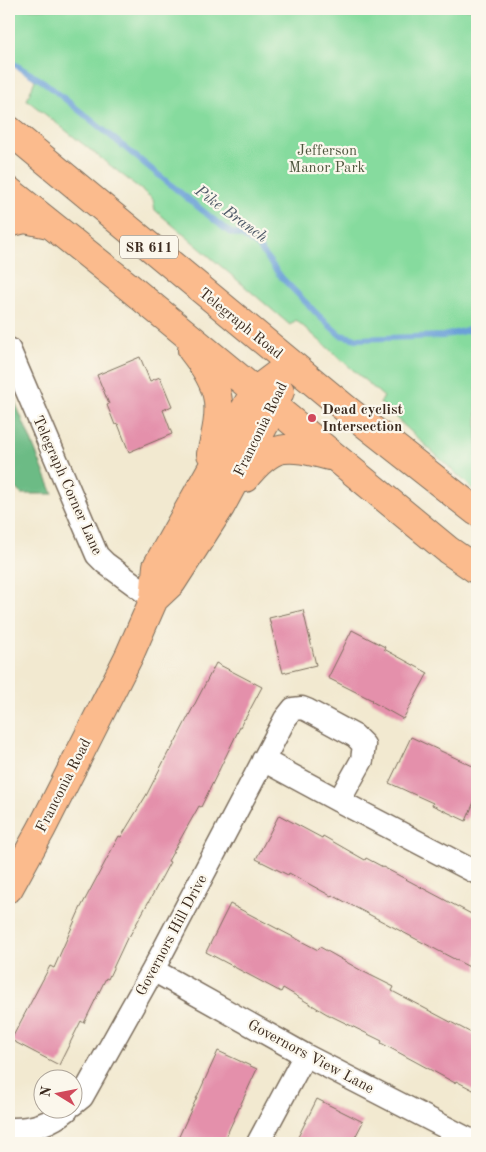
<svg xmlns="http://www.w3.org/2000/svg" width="486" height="1152" viewBox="0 0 486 1152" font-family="'Old Standard TT',serif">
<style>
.green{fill:#86db9e;stroke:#60825e}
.forest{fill:#6cbb85;stroke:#547252}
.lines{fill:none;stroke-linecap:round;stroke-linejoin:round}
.stream{stroke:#6ba0d8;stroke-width:6}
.building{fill:#e490ab}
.minor-casing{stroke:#7b6d5c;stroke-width:25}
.major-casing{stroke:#7b6d5c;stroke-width:30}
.minor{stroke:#fff;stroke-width:22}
.major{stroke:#fbbb8d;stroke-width:28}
.poi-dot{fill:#d1495b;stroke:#fbf7ec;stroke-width:2}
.labels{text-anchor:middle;stroke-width:4.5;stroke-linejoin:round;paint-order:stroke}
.shield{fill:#fbf7ec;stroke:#75685c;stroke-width:1}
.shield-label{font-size:14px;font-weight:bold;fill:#3b2a1e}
.park-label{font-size:15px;fill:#4e563e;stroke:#fbf7ec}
.street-label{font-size:15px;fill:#3b2a1e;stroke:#fbf7ec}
.poi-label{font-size:15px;font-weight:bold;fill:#3b2a1e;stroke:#fbf7ec;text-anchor:start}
.water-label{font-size:16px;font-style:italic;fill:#4e5968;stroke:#fbf7ec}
</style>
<rect width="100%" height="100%" fill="#fbf7ec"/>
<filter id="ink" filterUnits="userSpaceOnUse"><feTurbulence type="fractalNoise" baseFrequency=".02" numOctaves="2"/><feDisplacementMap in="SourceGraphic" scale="10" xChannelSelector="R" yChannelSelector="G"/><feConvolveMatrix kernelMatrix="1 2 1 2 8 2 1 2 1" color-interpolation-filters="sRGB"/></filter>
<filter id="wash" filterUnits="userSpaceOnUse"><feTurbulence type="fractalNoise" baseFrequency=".0096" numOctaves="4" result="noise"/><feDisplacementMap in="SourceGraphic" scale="20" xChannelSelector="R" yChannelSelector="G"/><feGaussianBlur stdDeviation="1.12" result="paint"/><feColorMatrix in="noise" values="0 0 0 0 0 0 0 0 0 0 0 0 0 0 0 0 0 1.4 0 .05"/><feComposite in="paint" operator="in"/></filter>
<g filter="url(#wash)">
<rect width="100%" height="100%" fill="#f2e9d0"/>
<path class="green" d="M 9,9 L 477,9 L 477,493 L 380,403 L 384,397 L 296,320 L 290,325 L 155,210 L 153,199 L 27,100 L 35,80 L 9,60 Z"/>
<path class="forest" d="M 9,387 L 53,494 L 21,494 L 9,482 Z"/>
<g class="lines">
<path class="stream" d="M 9,61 L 44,82 L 229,232 L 243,236 L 258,246 L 282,278 L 319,316 L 340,335 L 357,339 L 443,336 L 477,328"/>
</g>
<g id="blocks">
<path class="building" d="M 140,357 L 150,381 L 160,377 L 172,406 L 163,410 L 172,434 L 129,452 L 118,424 L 115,425 L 107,405 L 109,404 L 97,375 Z
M 303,610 L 316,665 L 283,673 L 269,618 Z
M 352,630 L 385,647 L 384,649 L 428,673 L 403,719 L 371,701 L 372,700 L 328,678 Z
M 216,663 L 262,687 L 245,719 L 244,719 L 201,807 L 199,806 L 168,861 L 170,862 L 154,892 L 129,937 L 128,936 L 108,979 L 106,978 L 84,1023 L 81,1021 L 59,1065 L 11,1040 L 50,966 L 54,968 L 80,909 L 119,836 L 121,837 L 147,794 L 169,751 L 170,752 Z
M 411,737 L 477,768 L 477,795 L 466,821 L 432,805 L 433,803 L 389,783 Z
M 279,815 L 322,838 L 323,836 L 365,860 L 366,858 L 477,917 L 477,971 L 332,895 L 331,896 L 289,873 L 288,875 L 256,859 Z
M 230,904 L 318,950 L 320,947 L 362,971 L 394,987 L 392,991 L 477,1036 L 477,1092 L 456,1081 L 455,1083 L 381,1043 L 382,1041 L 327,1014 L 283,988 L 281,992 L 206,952 Z
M 218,1051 L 257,1069 L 223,1143 L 176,1143 Z
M 317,1099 L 363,1122 L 352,1143 L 295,1143 Z"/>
</g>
</g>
<g filter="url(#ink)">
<use href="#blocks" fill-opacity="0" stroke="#7b6d5c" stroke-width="1"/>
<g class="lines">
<g class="minor-casing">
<path id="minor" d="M 9,349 L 97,555 L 105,563 L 154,599
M 263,760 L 339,801
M 153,970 L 305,1055 L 470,1140
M 72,1105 L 82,1097 L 153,970 L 285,719 L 293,709 L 302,708 L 307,710 L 355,736 L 364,745 L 362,760 L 339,801 L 477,873
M 9,1129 C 31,1130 50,1124 67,1110
M 258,1143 L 305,1055"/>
</g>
<g class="major-casing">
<path id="major" d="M 9,130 L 346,409 L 477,512
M 9,191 L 129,287 L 448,550 L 477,570
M 9,223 L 25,219 L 49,224
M 192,350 C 223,389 223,406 211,454
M 245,478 C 274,442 287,445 329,456
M 154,599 L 172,582 L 221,506 L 274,407 L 280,391
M 9,888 L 42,828 L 129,656 L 154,599 L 157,566 L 255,391 L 291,364"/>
</g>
<use href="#minor" class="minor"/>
<use href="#major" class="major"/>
</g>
</g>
<circle class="poi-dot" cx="312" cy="418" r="5"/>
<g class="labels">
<rect class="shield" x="120" y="235.5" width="58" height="23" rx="4"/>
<g class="shield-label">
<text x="149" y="252">SR 611</text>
</g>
<g class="park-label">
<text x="327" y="155">Jefferson<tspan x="327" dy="17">Manor Park</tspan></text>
</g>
<g class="street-label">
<text transform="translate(241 323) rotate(39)" y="5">Telegraph Road</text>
<text transform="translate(260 429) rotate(-64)" y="5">Franconia Road</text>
<text transform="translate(68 485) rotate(66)" y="5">Telegraph Corner Lane</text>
<text transform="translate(63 785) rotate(-63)" y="5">Franconia Road</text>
<text transform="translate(171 935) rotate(-62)" y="5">Governors Hill Drive</text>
<text transform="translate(311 1056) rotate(28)" y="5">Governors View Lane</text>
</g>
<g class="poi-label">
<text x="322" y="414">Dead cyclist<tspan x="322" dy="17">Intersection</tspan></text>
</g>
<g class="water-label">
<text transform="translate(232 213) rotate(36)" y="6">Pike Branch</text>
</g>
</g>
<rect width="486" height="1152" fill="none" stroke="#fbf7ec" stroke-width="30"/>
<g transform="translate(58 1094) rotate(280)"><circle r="24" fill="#fbf7ec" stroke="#aea59a"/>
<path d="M0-4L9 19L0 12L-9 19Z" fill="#d1495b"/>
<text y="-8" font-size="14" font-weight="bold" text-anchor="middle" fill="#3b2a1e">N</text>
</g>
</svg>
